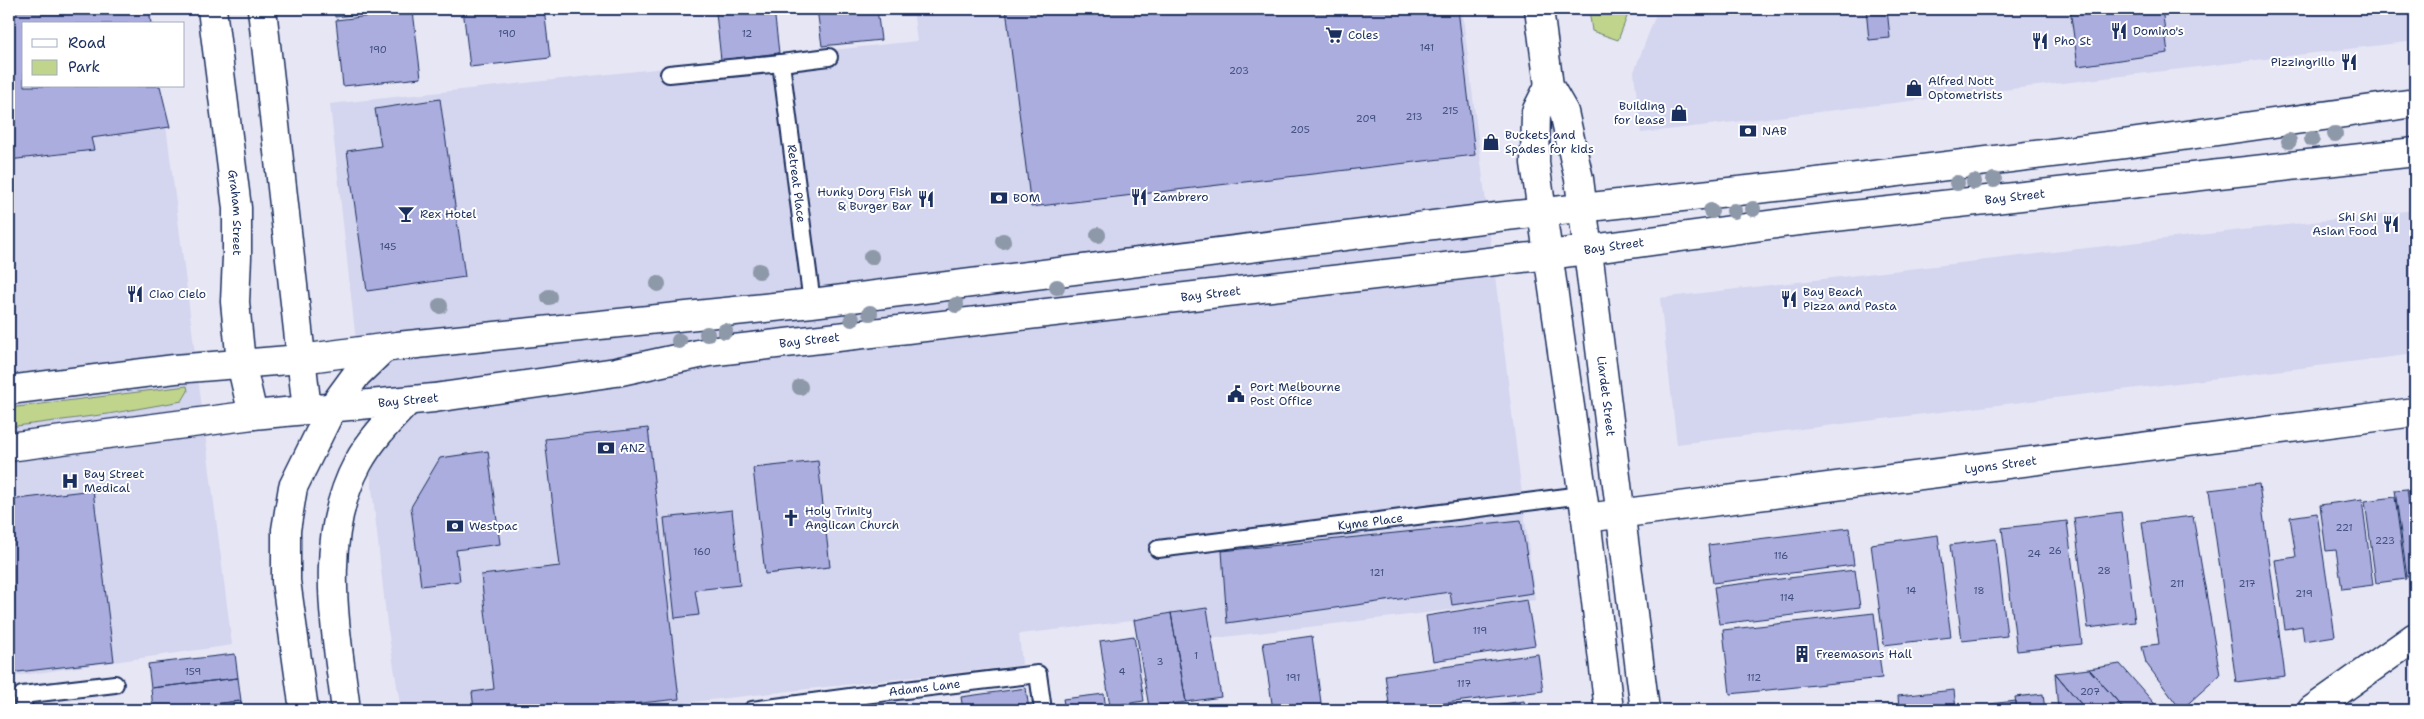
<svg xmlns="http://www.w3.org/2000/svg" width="2424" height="719" viewBox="0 0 2424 719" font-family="'Shantell Sans',sans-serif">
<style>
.built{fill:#d4d5ee}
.green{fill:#c0d58b;stroke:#6e8274}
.building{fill:#aaadde;stroke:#1b2f5e}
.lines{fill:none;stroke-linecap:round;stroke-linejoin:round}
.lane-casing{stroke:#1b2f5e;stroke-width:20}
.street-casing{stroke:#1b2f5e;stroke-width:31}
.primary-casing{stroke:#1b2f5e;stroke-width:31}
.lane{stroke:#fff;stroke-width:16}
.street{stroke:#fff;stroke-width:28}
.primary{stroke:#fff;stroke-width:28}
.tree{fill:#8d98a8}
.labels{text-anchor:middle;stroke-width:4;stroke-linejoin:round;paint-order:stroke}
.number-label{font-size:10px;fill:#3f4e7e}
.poi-label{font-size:12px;fill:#1b2f5e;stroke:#fff;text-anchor:start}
.street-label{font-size:12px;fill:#1b2f5e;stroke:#fff}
</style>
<rect width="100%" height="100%" fill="#e6e6f5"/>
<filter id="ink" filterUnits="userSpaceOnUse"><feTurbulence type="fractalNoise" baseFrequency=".02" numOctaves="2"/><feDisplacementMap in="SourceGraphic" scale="10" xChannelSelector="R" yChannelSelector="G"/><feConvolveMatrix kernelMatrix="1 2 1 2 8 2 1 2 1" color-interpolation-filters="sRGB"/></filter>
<g filter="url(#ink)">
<path class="built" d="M 9,9 L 151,9 L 153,24 L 24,24 L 24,86 L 161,86 L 232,645 L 9,677 Z
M 913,9 L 1462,9 L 1535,600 L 1199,640 L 1191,614 L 1019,634 L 1022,665 L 620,710 L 401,710 L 387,624 L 330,104 L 917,41 Z
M 1658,9 L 2415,9 L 2415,41 L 1641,133 L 1634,72 Z
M 2415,210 L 2415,354 L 1677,444 L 1660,298 Z"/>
<path class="green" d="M 1589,9 L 1630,9 L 1618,40 L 1592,31 Z
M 187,386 L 188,391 L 182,401 L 108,414 L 9,427 L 9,408 Z"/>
<path class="building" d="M 9,9 L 149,9 L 151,24 L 24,24 L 24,86 L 160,86 L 170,127 L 91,138 L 94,150 L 9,160 Z
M 334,9 L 403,9 L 335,17 Z
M 463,9 L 544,9 L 550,58 L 470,67 Z
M 715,9 L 754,9 L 716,13 Z
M 754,9 L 774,9 L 779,53 L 721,60 L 716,13 Z
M 817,9 L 877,9 L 881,40 L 822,46 Z
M 1006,9 L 1458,9 L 1475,155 L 1031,207 Z
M 1866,9 L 1887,9 L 1890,38 L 1869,40 Z
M 2070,9 L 2162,9 L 2168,53 L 2078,66 Z
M 413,11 L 421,78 L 343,86 L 336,20 Z
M 440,99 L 465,277 L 367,291 L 347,151 L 381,146 L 375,109 Z
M 648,428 L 679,699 L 575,710 L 474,710 L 472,692 L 494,689 L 481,575 L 560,566 L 545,439 Z
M 488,451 L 500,544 L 456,550 L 460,581 L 421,586 L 411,507 L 440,458 Z
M 818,461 L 830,567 L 765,574 L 753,468 Z
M 2259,484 L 2285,676 L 2236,682 L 2209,490 Z
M 2407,489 L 2410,509 L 2415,509 L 2415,576 L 2407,577 L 2395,490 Z
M 93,490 L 114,661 L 9,673 L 9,500 Z
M 2395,497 L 2406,579 L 2376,583 L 2365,501 Z
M 2362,499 L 2373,585 L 2342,589 L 2336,550 L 2326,551 L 2320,505 Z
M 732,510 L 740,585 L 695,590 L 699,615 L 675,618 L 664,518 Z
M 2121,512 L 2135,622 L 2088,628 L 2074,518 Z
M 2317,513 L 2335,636 L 2304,641 L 2302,626 L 2285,629 L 2275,560 L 2296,557 L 2290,517 Z
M 2193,516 L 2220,675 L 2181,710 L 2146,663 L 2142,646 L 2159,644 L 2142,522 Z
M 1521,520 L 1533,593 L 1452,605 L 1450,592 L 1227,623 L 1222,551 Z
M 2067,521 L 2082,644 L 2017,651 L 2002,528 Z
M 1849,528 L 1854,565 L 1713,583 L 1708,545 Z
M 1938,535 L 1951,637 L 1884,645 L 1871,544 Z
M 1996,539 L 2007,636 L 1962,641 L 1950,545 Z
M 1855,570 L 1860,607 L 1719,624 L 1714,587 Z
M 1527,600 L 1535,645 L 1433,661 L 1426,616 Z
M 1207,608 L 1221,697 L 1186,702 L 1171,613 Z
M 1171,613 L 1186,702 L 1149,707 L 1134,620 Z
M 1874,613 L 1882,678 L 1730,694 L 1723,630 Z
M 1134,636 L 1144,701 L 1110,706 L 1100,641 Z
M 1312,636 L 1322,710 L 1273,710 L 1263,643 Z
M 235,654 L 238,678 L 151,688 L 148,664 Z
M 1538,654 L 1543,691 L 1390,710 L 1385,675 Z
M 2120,664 L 2160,710 L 2125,710 L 2089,669 Z
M 2089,669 L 2125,710 L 2086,710 L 2055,673 Z
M 2055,673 L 2086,710 L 2058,710 Z
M 238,678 L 241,701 L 153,710 L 151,688 Z
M 1026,688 L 1029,710 L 963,710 L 961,697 Z
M 1954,690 L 1956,710 L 1899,710 L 1898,696 Z
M 1104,694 L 1106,710 L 1065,710 L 1063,699 Z
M 2043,694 L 2045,710 L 2017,710 L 2015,697 Z
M 241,701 L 243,710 L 160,710 Z
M 1524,701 L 1526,710 L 1458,710 Z
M 2016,701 L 2017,710 L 1990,710 L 1989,704 Z"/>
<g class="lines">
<g class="lane-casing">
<g id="lane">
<path d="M 781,63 L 829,57"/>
<path id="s1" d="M 669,74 L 781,63 L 812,303"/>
<path id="s2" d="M 1158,549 L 1582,495"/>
<path d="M 24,710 L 22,695 L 115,684"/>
<path id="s3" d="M 752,710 L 872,694 L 1038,674 L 1043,710"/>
</g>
</g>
<g class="street-casing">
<g id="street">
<path id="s4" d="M 1539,9 L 1549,86 L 1564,112 L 1579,179 L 1645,710"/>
<path d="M 1549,86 L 1536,112 L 1535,163 L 1586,518 L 1609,710"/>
<path id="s5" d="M 1586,518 L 2415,412"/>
<path d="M 304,710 L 286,581 L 286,530 L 293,487 L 332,408"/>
<path d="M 346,710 C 336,629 317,539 358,463 C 371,439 390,420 408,401"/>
<path d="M 2312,710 L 2415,637"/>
</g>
</g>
<g class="primary-casing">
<g id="primary">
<path id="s6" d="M 212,9 L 237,208 L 237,257 L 235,302 L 241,363 L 253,415"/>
<path d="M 262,9 L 307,410"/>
<path d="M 9,390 L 175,369 L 301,359 L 398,346 L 812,303 L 1497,217 L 1785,186 L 2124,144 L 2415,103"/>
<path d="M 332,408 L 357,374 L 384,348"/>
<path id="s7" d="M 9,447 L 253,415 L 434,398 L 616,372 L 708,352 L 1549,255 L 1790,222 L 2415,152"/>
</g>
</g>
<use href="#lane" class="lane"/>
<use href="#street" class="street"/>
<use href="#primary" class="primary"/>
</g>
<g class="tree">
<circle cx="2335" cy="134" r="8"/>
<circle cx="2312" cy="139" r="8"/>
<circle cx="2289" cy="141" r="8"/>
<circle cx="1994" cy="180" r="8"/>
<circle cx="1974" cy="182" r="8"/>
<circle cx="1957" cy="183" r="8"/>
<circle cx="1753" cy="209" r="8"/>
<circle cx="1711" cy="211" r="8"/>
<circle cx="1734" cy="211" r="8"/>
<circle cx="1098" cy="235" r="8"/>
<circle cx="1003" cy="241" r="8"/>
<circle cx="871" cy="257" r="8"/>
<circle cx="759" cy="271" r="8"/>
<circle cx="658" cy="284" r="8"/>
<circle cx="1057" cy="287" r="8"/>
<circle cx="549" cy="297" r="8"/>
<circle cx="956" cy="305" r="8"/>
<circle cx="440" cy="306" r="8"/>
<circle cx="870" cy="313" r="8"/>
<circle cx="852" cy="319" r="8"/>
<circle cx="725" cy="331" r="8"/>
<circle cx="707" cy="334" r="8"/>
<circle cx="679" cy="341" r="8"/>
<circle cx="800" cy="387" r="8"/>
</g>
</g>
<defs>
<g id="restaurant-bare" transform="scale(1.35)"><path d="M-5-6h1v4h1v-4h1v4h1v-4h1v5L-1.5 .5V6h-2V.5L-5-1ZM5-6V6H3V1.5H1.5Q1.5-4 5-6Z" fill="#1b2f5e" stroke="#fff" stroke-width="2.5" paint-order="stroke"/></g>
<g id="supermarket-bare" transform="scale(1.35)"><path d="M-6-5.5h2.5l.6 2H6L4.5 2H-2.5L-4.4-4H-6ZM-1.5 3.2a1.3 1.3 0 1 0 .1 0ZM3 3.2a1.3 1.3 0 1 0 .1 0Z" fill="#1b2f5e" stroke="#fff" stroke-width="2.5" paint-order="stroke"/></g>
<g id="shop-bare" transform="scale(1.35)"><path d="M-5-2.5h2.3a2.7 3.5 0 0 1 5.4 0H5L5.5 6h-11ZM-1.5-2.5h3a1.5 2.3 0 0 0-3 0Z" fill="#1b2f5e" stroke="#fff" stroke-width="2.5" paint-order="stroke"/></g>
<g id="bank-bare" transform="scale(1.35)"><path d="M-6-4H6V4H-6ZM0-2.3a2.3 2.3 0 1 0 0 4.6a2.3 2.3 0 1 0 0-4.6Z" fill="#1b2f5e" stroke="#fff" stroke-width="2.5" paint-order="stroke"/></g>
<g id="bar-bare" transform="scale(1.35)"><path d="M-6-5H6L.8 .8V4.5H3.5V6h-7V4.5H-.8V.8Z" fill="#1b2f5e" stroke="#fff" stroke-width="2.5" paint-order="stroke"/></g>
<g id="civic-bare" transform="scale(1.35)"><path d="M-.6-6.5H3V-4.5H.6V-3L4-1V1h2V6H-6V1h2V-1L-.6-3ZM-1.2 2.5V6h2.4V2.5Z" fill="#1b2f5e" stroke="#fff" stroke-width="2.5" paint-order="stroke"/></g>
<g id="hospital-bare" transform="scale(1.35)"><path d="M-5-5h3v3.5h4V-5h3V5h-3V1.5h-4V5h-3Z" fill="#1b2f5e" stroke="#fff" stroke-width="2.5" paint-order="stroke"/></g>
<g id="church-bare" transform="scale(1.35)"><path d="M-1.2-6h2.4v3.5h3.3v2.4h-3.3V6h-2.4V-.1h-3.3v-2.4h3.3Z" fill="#1b2f5e" stroke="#fff" stroke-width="2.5" paint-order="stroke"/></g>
<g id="building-bare" transform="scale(1.35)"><path d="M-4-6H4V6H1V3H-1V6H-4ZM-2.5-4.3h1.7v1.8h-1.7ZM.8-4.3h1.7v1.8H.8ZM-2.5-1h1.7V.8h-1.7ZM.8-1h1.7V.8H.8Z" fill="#1b2f5e" stroke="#fff" stroke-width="2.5" paint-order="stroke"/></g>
</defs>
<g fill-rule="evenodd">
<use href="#restaurant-bare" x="2119" y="31"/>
<use href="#supermarket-bare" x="1334" y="35"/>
<use href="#restaurant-bare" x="2040" y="41"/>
<use href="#restaurant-bare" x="2349" y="62"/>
<use href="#shop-bare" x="1914" y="88"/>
<use href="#shop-bare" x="1679" y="113"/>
<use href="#bank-bare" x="1748" y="131"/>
<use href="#shop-bare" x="1491" y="142"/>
<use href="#restaurant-bare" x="1139" y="197"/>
<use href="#bank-bare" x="999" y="198"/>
<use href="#restaurant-bare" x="926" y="199"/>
<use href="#bar-bare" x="406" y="214"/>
<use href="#restaurant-bare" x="2391" y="224"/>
<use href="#restaurant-bare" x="135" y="294"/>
<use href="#restaurant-bare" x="1789" y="299"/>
<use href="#civic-bare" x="1236" y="394"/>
<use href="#bank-bare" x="606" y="448"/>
<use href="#hospital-bare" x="70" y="481"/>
<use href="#church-bare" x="791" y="518"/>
<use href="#bank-bare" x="455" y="526"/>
<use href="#building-bare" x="1802" y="654"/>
</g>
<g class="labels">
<g class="number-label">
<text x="507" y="37">190</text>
<text x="747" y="37">12</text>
<text x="1427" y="51">141</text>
<text x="378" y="53">190</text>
<text x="1239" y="74">203</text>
<text x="1450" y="114">215</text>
<text x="1414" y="120">213</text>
<text x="1366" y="122">209</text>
<text x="1300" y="133">205</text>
<text x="388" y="250">145</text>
<text x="2344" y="531">221</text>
<text x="2385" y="544">223</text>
<text x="2055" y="554">26</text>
<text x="702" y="555">160</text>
<text x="2034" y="557">24</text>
<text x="1781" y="559">116</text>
<text x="2104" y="574">28</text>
<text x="1377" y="576">121</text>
<text x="2177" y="587">211</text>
<text x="2247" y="587">217</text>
<text x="1911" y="594">14</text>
<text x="1979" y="594">18</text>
<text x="2304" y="597">219</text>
<text x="1787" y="601">114</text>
<text x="1480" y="634">119</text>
<text x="1196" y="659">1</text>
<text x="1160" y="665">3</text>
<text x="193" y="675">159</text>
<text x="1122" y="675">4</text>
<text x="1293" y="681">191</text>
<text x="1754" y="681">112</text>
<text x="1464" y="687">117</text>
<text x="2090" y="695">207</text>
</g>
<g class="poi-label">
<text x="2133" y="35">Domino's</text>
<text x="1348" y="39">Coles</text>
<text x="2054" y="45">Pho St</text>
<text x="2335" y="66" text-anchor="end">Pizzingrillo</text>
<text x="1928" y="85">Alfred Nott<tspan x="1928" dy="14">Optometrists</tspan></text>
<text x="1665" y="110" text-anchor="end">Building<tspan x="1665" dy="14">for lease</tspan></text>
<text x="1762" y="135">NAB</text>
<text x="1505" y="139">Buckets and<tspan x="1505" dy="14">Spades for kids</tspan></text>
<text x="912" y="196" text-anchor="end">Hunky Dory Fish<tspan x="912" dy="14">&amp; Burger Bar</tspan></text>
<text x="1153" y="201">Zambrero</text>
<text x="1013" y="202">BOM</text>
<text x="420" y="218">Rex Hotel</text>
<text x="2377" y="221" text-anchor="end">Shi Shi<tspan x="2377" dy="14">Asian Food</tspan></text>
<text x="1803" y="296">Bay Beach<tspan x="1803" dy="14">Pizza and Pasta</tspan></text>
<text x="149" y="298">Ciao Cielo</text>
<text x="1250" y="391">Port Melbourne<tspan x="1250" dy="14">Post Office</tspan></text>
<text x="620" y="452">ANZ</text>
<text x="84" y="478">Bay Street<tspan x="84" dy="14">Medical</tspan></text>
<text x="805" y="515">Holy Trinity<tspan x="805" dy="14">Anglican Church</tspan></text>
<text x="469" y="530">Westpac</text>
<text x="1816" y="658">Freemasons Hall</text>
</g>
<g class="street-label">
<text dy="4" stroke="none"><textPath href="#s1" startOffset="234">Retreat Place</textPath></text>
<text dy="4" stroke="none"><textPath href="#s7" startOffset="2022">Bay Street</textPath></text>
<text dy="4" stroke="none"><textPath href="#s6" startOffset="205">Graham Street</textPath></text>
<text dy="4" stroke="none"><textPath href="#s7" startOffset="1618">Bay Street</textPath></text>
<text dy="4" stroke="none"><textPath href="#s7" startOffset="1212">Bay Street</textPath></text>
<text dy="4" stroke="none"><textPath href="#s7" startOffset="808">Bay Street</textPath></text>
<text dy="4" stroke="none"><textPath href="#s4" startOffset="395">Liardet Street</textPath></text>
<text dy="4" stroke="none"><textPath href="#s7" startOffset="402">Bay Street</textPath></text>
<text dy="4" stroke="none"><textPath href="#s5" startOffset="418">Lyons Street</textPath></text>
<text dy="4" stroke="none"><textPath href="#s2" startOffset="214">Kyme Place</textPath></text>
<text dy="4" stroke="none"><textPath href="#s3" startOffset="174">Adams Lane</textPath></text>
</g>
</g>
<rect width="2424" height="719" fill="none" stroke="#fff" stroke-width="30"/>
<rect x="15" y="15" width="2394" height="689" fill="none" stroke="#1b2f5e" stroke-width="2" filter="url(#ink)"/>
<rect x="22" y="22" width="162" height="65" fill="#ffffff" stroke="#a4acbf"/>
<rect x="32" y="39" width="25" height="8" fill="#ffffff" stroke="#a4acbf"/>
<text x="68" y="48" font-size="15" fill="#1b2f5e">Road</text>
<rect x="32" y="60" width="25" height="15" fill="#c0d58b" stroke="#a4acbf"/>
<text x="68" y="72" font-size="15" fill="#1b2f5e">Park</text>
</svg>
